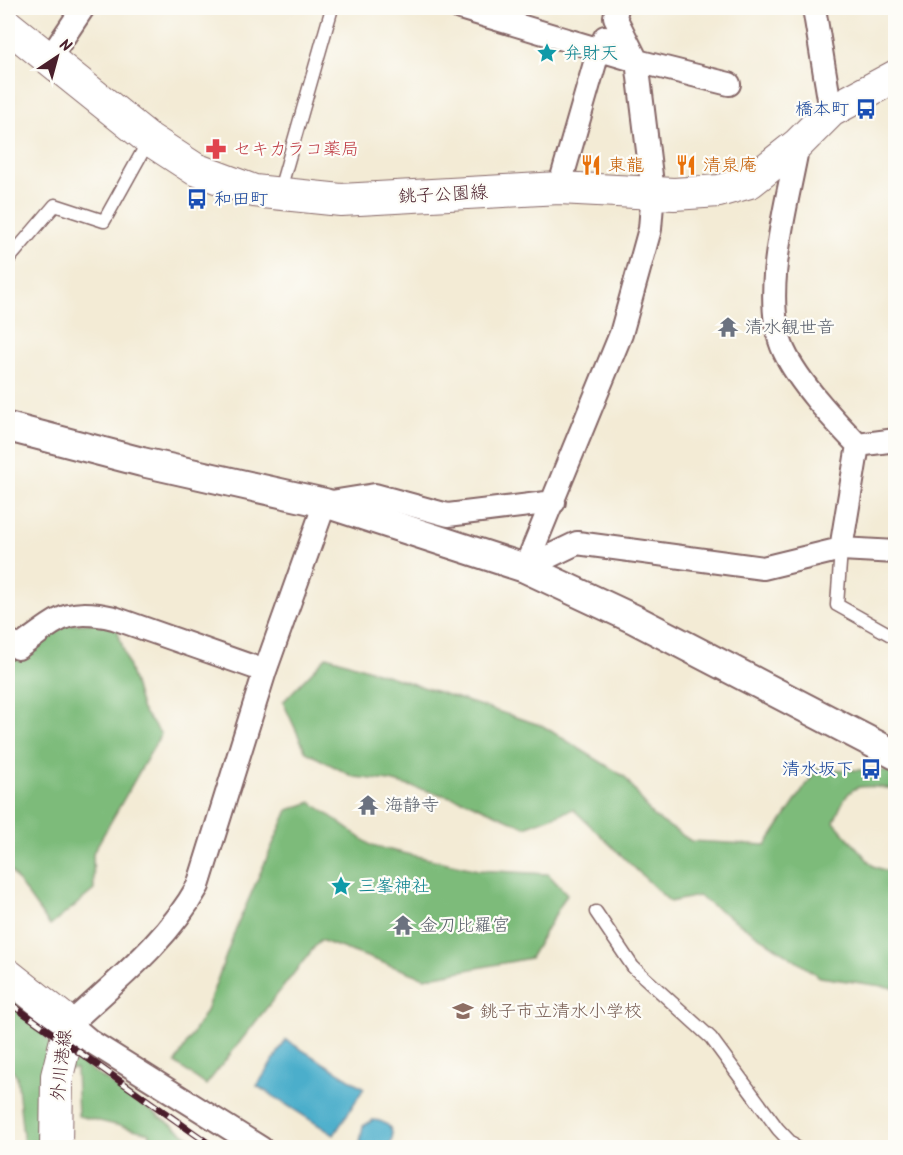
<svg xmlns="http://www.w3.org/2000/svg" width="903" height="1155" viewBox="0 0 903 1155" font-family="Kalam,'Klee One',sans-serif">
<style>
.forest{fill:#7dbb7a;stroke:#646d52;stroke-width:1.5}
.water{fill:#4baecb;stroke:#4a667b;stroke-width:1.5}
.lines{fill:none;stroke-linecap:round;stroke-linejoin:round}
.service-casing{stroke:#856666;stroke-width:15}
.minor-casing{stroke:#856666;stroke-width:26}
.tertiary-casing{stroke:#856666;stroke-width:32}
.secondary-casing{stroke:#856666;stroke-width:34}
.service{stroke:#fff;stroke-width:12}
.minor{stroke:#fff;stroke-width:22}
.tertiary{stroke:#fff;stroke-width:28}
.secondary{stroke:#fff;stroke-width:32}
.rail-casing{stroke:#4a1f2b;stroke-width:7}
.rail{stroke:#fdfcf7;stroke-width:4.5;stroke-dasharray:14;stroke-linecap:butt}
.labels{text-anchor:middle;stroke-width:4.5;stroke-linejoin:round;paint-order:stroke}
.culture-label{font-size:18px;fill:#0d838f;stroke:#fdfcf7;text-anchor:start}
.transit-label{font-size:18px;fill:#164399;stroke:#fdfcf7;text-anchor:end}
.health-label{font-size:18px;fill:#be3a42;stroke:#fdfcf7;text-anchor:start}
.food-label{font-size:18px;fill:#c56008;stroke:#fdfcf7;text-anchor:start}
.street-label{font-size:18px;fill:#4a1f2b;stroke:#fdfcf7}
.worship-label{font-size:18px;fill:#5b616d;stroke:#fdfcf7;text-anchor:start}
.education-label{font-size:18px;fill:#785e54;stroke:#fdfcf7;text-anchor:start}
</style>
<rect width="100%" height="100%" fill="#fdfcf7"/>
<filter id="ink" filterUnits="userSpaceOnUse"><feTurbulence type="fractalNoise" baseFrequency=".0167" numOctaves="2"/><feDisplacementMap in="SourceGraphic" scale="12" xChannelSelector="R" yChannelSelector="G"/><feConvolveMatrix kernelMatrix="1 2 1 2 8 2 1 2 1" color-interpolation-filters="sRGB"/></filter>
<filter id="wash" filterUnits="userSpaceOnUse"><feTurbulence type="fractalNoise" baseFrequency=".008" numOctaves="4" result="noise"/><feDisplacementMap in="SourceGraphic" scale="24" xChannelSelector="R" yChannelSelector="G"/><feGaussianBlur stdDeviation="1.35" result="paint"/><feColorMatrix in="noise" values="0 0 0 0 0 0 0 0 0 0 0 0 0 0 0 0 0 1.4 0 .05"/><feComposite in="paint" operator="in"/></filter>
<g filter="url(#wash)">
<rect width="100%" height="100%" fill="#f3ebd5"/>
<path class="forest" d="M 115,622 L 142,710 L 161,734 L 93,853 L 94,890 L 50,926 L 8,867 L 8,656 L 59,625 Z
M 327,656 L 543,726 L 625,777 L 653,816 L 691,841 L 766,845 L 817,769 L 895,771 L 895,789 C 854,785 850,781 834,822 L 873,866 L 895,874 L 895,988 L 820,977 L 698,896 L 670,902 L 573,809 L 525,827 L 466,801 L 390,781 L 354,777 L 306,752 L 283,702 Z
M 311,802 L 372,846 L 478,870 L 548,874 L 567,894 L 530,958 L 425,978 L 320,940 L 206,1085 L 175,1063 L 206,1011 L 236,928 L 288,810 Z
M 8,991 L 45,1020 L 46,1039 L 204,1147 L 149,1147 L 150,1133 L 78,1116 L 76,1069 L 46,1068 L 48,1147 L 24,1147 L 17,1076 L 8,1064 Z"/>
<path class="water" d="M 286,1040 L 364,1088 L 334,1135 L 257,1086 Z
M 373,1120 C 390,1121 397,1133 389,1147 L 364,1147 L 360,1142 L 363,1126 Z"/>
</g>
<g filter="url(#ink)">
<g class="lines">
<g class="service-casing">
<path id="service" d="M 279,193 L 332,8
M 8,260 L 55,205 L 104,221 L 149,140
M 841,549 L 837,605 L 896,638
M 596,912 L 633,967 L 711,1038 L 778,1129 L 796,1148"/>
</g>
<g class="minor-casing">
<path id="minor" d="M 460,8 L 637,61 L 729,84
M 814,8 L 831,111
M 49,59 L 83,8
M 798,144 C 788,202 759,297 784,351 C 799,383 834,420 858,445
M 559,188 L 599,49 L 605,37
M 858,445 L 896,440
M 841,549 L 858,445
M 525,568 L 621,334 L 650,229 L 653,192 L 637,61 L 615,17 L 617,8
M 525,568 L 577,543 L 763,568 L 841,549 L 896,552
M 8,640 L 18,648 C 57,621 65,606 114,618 L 265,671
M 261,1148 L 90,1041 L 70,1024 C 116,981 167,942 198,886 L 265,671 L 325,503 L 375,495 L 448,515 L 554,502"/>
</g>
<g class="tertiary-casing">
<path id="tertiary" d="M 8,427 L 142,462 L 325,503 L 525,568 L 634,619 L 896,755"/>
</g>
<g class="secondary-casing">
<path id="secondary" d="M 8,26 L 149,139 L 195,169 L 254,191 L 341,200 L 559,188 L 674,194 L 719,191 L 750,182 L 798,144 L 831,111 L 896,76
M 8,975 L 70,1024 L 57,1076 L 56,1148"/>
</g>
<use href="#service" class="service"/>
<use href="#minor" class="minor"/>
<use href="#tertiary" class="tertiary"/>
<use href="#secondary" class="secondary"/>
<g class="rail-casing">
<path id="rail" d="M 8,1002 L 215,1148"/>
</g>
<use href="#rail" class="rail"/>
</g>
</g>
<defs>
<g id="sight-bare" transform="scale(1.62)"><path d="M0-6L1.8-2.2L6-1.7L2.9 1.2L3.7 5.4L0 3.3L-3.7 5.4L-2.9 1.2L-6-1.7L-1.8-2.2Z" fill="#0f9aa8" stroke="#fdfcf7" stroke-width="2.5" paint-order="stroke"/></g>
<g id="bus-bare" transform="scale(1.62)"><path d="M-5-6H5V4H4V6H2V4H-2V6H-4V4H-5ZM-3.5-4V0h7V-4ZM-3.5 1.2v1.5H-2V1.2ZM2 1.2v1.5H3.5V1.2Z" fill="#1a4fb4" stroke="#fdfcf7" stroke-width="2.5" paint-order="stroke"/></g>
<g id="pharmacy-bare" transform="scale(1.62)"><path d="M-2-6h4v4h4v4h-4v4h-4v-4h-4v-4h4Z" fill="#e0444e" stroke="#fdfcf7" stroke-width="2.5" paint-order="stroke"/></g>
<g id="restaurant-bare" transform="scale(1.62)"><path d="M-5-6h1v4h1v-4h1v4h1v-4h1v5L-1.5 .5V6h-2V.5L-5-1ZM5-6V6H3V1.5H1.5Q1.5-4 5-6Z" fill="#e8710a" stroke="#fdfcf7" stroke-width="2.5" paint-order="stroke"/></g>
<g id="temple-bare" transform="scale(1.62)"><path d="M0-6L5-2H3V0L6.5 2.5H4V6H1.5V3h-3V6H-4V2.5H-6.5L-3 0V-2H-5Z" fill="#6b7280" stroke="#fdfcf7" stroke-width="2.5" paint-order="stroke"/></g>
<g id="school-bare" transform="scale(1.62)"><path d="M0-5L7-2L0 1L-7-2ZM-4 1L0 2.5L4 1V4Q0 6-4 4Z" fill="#8d6e63" stroke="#fdfcf7" stroke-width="2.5" paint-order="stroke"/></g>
</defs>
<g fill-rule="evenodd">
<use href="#sight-bare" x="547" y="53"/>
<use href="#bus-bare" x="866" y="109"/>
<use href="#pharmacy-bare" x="216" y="149"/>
<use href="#restaurant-bare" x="591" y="165"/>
<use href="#restaurant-bare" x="686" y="165"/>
<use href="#bus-bare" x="197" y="199"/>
<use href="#temple-bare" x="728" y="327"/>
<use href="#bus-bare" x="871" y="769"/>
<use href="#temple-bare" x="368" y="805"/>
<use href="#sight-bare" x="341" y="886"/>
<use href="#temple-bare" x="403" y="925"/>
<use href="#school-bare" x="463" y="1011"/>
</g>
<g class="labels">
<g class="culture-label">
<text x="564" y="59">弁財天</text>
<text x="358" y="892">三峯神社</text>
</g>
<g class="transit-label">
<text x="849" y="115">橋本町</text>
<text x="214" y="205" text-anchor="start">和田町</text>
<text x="854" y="775">清水坂下</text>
</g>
<g class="health-label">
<text x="233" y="155">セキカラコ薬局</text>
</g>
<g class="food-label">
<text x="608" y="171">東龍</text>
<text x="703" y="171">清泉庵</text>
</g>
<g class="street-label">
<text transform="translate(443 194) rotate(-3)" y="6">銚子公園線</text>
<text transform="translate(61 1065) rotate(-84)" y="6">外川港線</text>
</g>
<g class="worship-label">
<text x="745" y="333">清水観世音</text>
<text x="385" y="811">海静寺</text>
<text x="420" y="931">金刀比羅宮</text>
</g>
<g class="education-label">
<text x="480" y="1017">銚子市立清水小学校</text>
</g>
</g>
<rect width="903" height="1155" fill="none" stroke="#fdfcf7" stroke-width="30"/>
<g transform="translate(57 57) rotate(36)" stroke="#fdfcf7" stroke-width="4.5" paint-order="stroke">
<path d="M0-4.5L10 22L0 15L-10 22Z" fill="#4a1f2b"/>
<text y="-9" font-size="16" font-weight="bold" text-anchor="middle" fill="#4a1f2b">N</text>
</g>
</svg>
